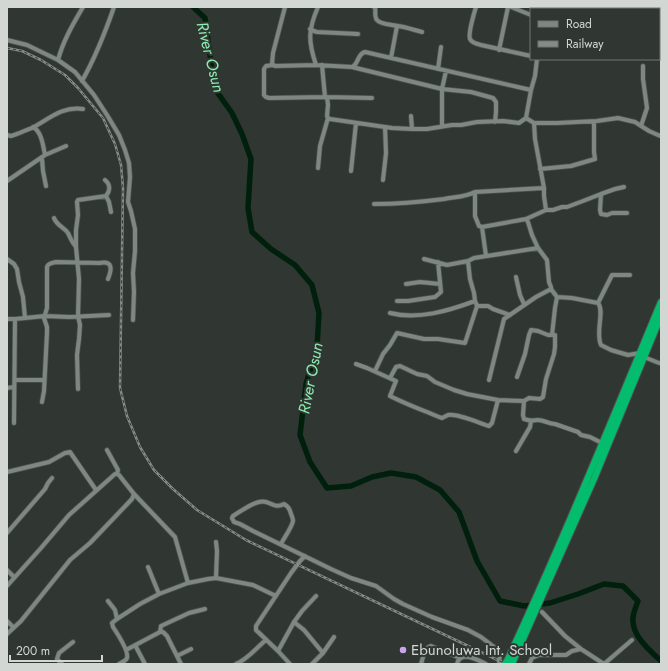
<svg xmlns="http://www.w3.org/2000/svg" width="668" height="671" viewBox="0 0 668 671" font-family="Jost,sans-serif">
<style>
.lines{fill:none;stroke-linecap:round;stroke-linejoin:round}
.river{stroke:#00200d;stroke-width:5.5}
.minor-casing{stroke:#4c534e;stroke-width:5.5}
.highway-casing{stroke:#4c534e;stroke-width:8}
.minor{stroke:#7f8781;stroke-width:4}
.highway{stroke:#04bc6d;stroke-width:6}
.rail-casing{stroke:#858b87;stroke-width:2.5}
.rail{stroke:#303732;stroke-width:1;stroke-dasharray:3;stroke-linecap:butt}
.highway-bridge-casing{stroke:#4c534e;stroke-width:8;stroke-linecap:butt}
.highway-bridge{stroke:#04bc6d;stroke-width:6}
.poi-dot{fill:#c8a6ef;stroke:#303732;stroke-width:1.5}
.labels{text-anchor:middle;stroke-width:4;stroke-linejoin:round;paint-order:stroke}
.poi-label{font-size:15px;fill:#d2d7d4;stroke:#303732;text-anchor:start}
.water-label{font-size:16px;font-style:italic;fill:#8cecb0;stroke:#303732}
</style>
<rect width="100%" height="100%" fill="#303732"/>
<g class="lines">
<path class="river" d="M 193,7 L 205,18 L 212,70 L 217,92 L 232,113 L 242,134 L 251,159 L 248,208 L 252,232 L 271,249 L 295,265 L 312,285 L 319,313 L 317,347 L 306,384 L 300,435 L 310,462 L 327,488 L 351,486 L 372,477 L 391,473 L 416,477 L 440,490 L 459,512 L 477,561 L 500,601 L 524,606 L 550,603 L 578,594 L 604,584 L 623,586 L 638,601 C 636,606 634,611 633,617 C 631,635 649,650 661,661"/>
<g class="minor-casing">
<path id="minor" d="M 285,7 L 273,53 L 272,64 L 275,66 L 316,65 L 352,67 L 442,89 L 446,71
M 374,7 L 375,7 C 376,11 374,17 377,20 C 381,25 391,24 398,26 C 406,27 414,30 422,32
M 476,7 C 474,13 468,34 470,39 C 472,43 477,44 481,45 L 531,56
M 511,7 L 531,15
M 543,9 L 544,7
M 607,9 L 608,7
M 310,29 L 314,31 L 317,32 L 358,34
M 7,40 L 27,45 L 58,60 L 75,72 L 94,95 L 107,115 L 119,135 L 125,150 L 129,163 L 130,177 L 128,202 L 131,211 L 135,229 L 135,251 L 133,273 L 134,292 L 133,320
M 499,50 L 508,7
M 391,58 L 397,26
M 58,60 C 63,41 73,24 83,7
M 273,65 L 266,66 L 264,69 L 264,95 L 266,97 L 269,98 L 325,97 L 372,98
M 316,65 C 308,41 308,30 318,7
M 322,65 L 325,97
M 352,67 C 359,64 357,54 365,52 L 531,90
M 438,69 L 441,47
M 82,81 C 95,58 105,33 114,7
M 327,97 L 328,105 L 327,116 L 328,118 L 330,119 L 392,128 L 412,129 L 427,129 L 452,125 L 461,125 L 477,122 L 503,121 L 519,123 L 526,118 L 531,90 L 535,76 L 537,59
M 411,116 L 412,129
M 526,118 L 534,123 L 557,123 L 597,121 L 618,118 L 635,122 L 649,131 L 658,135 L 661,136
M 534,123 L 535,139 L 544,188 L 544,196 L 546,210
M 442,126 L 442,89 L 471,92 L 493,98 L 496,102 L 496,112 L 495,122
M 641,126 L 647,108 L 643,79 L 643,66
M 33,127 C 42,132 43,146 45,155
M 7,135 L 11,136 L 14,135 C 20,133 26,130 32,128 C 49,119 62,106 83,109
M 42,159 L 43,171 L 46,186
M 318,168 L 320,146 L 328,118
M 540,169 L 571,166 L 595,159 L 594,152 L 594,122
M 351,171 L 356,123
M 383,180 L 386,153 L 385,127
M 7,181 L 45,155 L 66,146
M 475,192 L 475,216 L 479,226 L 482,227 L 486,256
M 601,194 L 615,189 L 624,187
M 106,196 L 109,202 L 111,212
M 374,204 C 398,204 421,202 444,199 C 454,197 466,197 475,192 L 544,188
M 627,213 L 612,213 L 607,215 L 601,214 L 600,210 L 601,194 L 583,201 L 567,207 L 562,207 L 553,210 L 546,210 L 526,219 L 528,222 L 532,235 L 538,248 L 547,260 L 549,282 L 551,287 L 551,289 L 557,297 L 572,298 L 598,303 C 605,311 595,332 601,345 L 611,350 L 628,355 L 640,353
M 54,218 C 57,226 64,227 68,233 C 71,239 71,241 76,247
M 482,227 L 526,219
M 7,259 L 14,264 L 17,269 L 19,282 L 23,297 L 25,318
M 424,259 L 447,265 L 468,261 L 474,258 L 538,248
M 516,277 L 520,295 L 524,304
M 406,284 L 420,282 L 440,284
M 397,301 L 408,301 L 435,297 L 441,292 L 438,262
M 476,303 L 477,306 L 488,306 L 493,309 L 510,315
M 598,303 L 612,275 L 630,275
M 390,313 C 418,320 448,311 475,301 L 474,293 L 470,279 L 468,261
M 7,319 L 15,319 L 45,316 L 69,317 L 109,315
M 552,335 L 555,308 L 557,297
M 644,357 L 659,363 L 661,363
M 356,364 L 367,368 L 396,381 L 390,396 C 402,402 414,407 427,412 C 432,414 436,416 442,418 C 444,417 446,416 448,415 C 457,413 479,423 489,426 L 492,423 L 498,400 L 524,401 L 523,415 L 524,419 C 533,422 530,420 538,420 C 544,420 549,424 555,424 L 578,432 L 581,435 L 590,437 L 602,443
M 375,371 L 383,354 L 390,345 L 397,333 L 424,339 L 438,339 L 465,343 L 477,306
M 517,377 L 525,354 L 529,335 L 531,330 L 538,331 L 548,335 L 555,335 L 555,347 L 554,354 L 546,379 L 543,397 L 540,399 L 529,398 L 524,401
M 390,378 L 396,367 L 400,366 L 417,374 L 427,376 L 435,382 L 454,390 L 467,394 L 498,400
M 15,380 L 44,380
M 489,380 L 504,319 L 536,297 L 551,289
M 7,388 L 14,387
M 78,389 L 77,355 L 79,339 L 80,325 L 78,316 L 79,279 L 76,247 L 76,230 L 78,215 L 77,202 L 78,200 L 106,196 C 110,191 111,185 105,180
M 42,402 L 44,391 L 47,333 L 47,327 L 44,318 L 47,308 L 47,267 C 48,263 52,263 56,262 L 99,263 C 113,260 112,269 108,279
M 14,423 L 15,319
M 107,450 L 118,470 L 117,474
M 516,451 L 530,427 L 531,421
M 7,472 L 49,462 L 65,453 L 70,452 L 96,490
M 134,494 L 175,537 L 188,583
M 7,533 L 45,489 L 48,483 L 52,478
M 216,542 L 217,551 L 216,578
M 281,544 C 284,538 292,527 293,521 C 293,518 291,514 290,511 C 289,507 287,506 284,504 C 273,510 270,499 259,502 C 253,503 239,512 233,516 L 232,518 L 234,522 L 240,524 L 253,531 L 331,569 L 351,578 L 376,586 L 394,599 L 403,604 L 432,617 L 468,630 L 481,637 L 498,650 L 500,654 L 499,664
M 148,567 L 159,594
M 7,570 L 14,577
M 7,586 L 41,548 L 69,515 L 115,474 L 117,474 L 119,475 L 134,494 L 132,499 L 90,543 L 70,560 L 21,621 L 7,634
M 108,601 L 115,610 L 117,619
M 542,612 L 565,636 L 581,649 L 604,664 L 632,640
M 7,621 L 13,627
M 294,622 L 304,630 L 323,653
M 160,632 L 163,632 L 167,636 L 181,664
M 135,645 L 145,664
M 126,650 L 160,632 L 161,626 L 189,613 L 205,609
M 278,651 L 294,622 L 302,611 L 316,596
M 177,656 L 191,649
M 62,664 L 57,659 L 59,653 L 73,642
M 119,664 C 122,662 126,661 127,658 C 129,651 117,633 113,627 L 112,623 L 117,619 L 140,604 L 159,594 L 188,583 L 208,579 L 216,578 L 253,585 L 276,596
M 236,664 C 248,659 256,648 266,640
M 290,664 L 278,651 L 256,630 L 256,626 L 291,573 L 300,561 L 305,556
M 312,664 L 323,653 L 334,637
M 421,664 C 423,658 424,648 431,646 L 460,658
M 457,664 C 460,650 478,660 486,664
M 529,664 L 532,658 L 539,655 L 566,655 L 572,651 L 581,649"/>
</g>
<g class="highway-casing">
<path id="highway" d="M 507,661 C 562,543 611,422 661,302
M 512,664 L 594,479 L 661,316"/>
</g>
<use href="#minor" class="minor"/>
<use href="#highway" class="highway"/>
<g class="rail-casing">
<path id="rail" d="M 7,48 L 22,51 L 41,60 L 65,75 L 78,88 L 103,118 L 115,144 L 121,165 L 123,188 L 120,388 L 127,416 L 140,447 L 154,470 L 173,489 L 197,510 L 246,540 L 506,664"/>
</g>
<use href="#rail" class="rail"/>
<g class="highway-bridge-casing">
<path id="highway-bridge" d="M 505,664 L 507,661"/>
</g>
<use href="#highway-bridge" class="highway-bridge"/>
</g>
<circle class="poi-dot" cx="403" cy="650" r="4"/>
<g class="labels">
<g class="poi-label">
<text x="411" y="655">Ebunoluwa Int. School</text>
</g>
<g class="water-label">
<text transform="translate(211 57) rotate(76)" y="6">River Osun</text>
<text transform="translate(310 378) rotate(-79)" y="6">River Osun</text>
</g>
</g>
<rect width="668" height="671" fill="none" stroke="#d2d7d4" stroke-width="16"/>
<rect x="530" y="8" width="130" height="52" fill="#303732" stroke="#717773"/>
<rect x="538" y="21" width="20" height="6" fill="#7f8781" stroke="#717773"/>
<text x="566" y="28" font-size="12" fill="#d2d7d4">Road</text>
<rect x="538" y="41" width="20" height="6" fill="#858b87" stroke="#717773"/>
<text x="566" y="48" font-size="12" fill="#d2d7d4">Railway</text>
<path d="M10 655v6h92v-6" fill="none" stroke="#d2d7d4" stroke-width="2"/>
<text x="16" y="655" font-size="12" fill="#d2d7d4" stroke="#303732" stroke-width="3" paint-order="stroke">200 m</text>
</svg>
